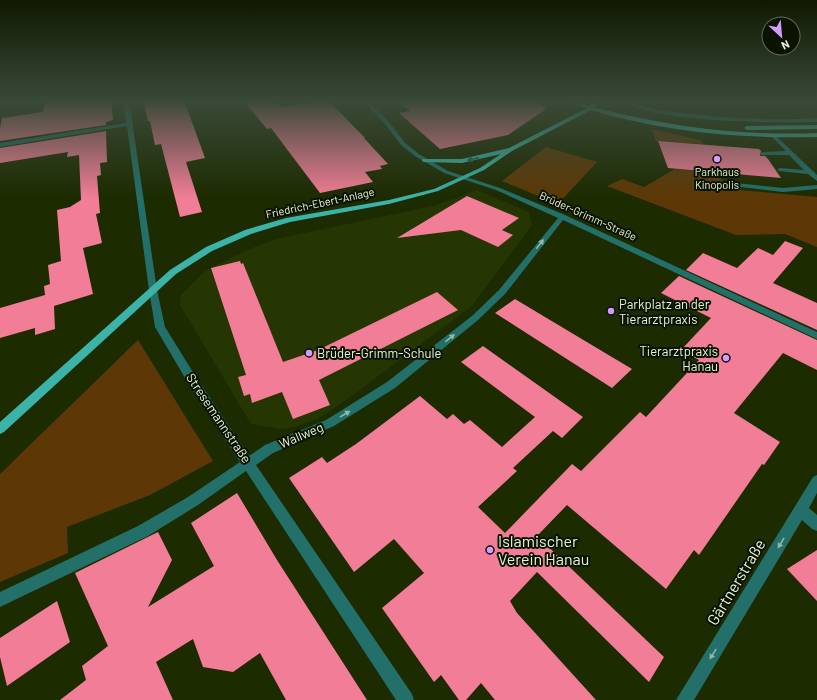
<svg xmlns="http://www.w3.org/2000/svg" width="817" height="700" viewBox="0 0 817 700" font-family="Barlow,sans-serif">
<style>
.built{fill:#253603}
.green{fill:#5d3806}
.building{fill:#f27d97}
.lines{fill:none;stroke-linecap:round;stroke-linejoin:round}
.minor{fill:#236f69;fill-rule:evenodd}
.major{fill:#3cb3a9;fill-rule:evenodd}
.oneway{fill:#236254}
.oneway2{fill:#8fb8a5}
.poi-dot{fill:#d09dff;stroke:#0a1200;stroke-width:1.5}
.labels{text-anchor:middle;stroke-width:4;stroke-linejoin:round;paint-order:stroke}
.far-poi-label{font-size:11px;fill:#e7f4d6;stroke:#0a1200}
.far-street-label{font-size:11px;fill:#e7f4d6;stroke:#0a1200}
.poi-label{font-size:13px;fill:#e7f4d6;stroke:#0a1200;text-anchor:start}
.street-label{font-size:13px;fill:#e7f4d6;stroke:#0a1200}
.near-poi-label{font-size:16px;fill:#e7f4d6;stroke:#0a1200;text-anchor:start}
.near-street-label{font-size:16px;fill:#e7f4d6;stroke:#0a1200}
</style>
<rect width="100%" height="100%" fill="#1d2b01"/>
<path class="built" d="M 477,190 L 529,212 L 532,225 L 472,306 L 346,400 L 317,419 L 295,427 L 280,429 L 251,424 L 180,305 L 181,295 L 205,271 L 247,250 L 276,239 L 437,205 Z"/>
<path class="green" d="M 651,129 L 700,140 L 703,144 L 656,141 Z
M 546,147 L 597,162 L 558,204 L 502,181 Z
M 675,169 L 716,172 L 729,189 L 817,197 L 817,247 L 785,234 L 736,235 L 607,186 L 622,179 L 644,187 Z
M 138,340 L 213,461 L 150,495 L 67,527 L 68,553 L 0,582 L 0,474 Z"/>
<path class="building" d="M 52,100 L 111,100 L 113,120 L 106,122 L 106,125 L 0,141 L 0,128 L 2,118 L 43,112 L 44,101 Z
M 143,100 L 184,100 L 205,158 L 186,162 L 202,212 L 180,217 L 161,144 L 155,145 L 150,121 L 148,121 Z
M 243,100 L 275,100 L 281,107 L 328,100 L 365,138 L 364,138 L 388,164 L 380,166 L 382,169 L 365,172 L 373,182 L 320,193 L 271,128 L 267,129 Z
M 395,100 L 535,100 L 546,109 L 508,135 L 440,149 L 399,113 L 410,111 Z
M 106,131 L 107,162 L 100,163 L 101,175 L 97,176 L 100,213 L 96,214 L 102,243 L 83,248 L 93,294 L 54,306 L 55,329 L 35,335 L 35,328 L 0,338 L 0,308 L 45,295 L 44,286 L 50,284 L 48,265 L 61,261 L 57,210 L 70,207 L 81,200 L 79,155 L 67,157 L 68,152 L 0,163 L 0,148 Z
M 658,141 L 759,149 L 761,151 L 760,156 L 765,156 L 768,159 L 781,178 L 668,168 Z
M 467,196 L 519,218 L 502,230 L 513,235 L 498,247 L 461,230 L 397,238 Z
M 785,241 L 803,248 L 773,283 L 817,303 L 817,330 L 686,270 L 703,253 L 737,268 L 758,248 L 773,255 Z
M 240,261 L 241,264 L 243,263 L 283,362 L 318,350 L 437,292 L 458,310 L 319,380 L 330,405 L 293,419 L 282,392 L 252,403 L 250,394 L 244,396 L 238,377 L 246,375 L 211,268 Z
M 679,276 L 817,340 L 817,370 L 783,353 L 734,413 L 780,442 L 764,465 L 762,464 L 699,555 L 694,550 L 666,589 L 567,505 L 537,536 L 664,657 L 649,682 L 537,572 L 510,601 L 517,613 L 596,700 L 495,700 L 481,683 L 466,700 L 459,700 L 441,675 L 434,682 L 382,608 L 424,573 L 394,539 L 354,572 L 289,478 L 322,457 L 327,463 L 356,444 L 420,396 L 447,419 L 453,414 L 464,424 L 470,420 L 502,447 L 535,417 L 461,362 L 483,346 L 583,417 L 562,438 L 553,431 L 513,468 L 517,471 L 478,507 L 505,533 L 572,464 L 581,471 L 640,412 L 646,417 L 699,360 L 681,350 L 711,318 L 661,293 Z
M 515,299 L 550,320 L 632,369 L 612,388 L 495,313 Z
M 237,493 L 277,560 L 367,700 L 286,700 L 260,653 L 233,672 L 203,667 L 193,639 L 156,662 L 173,700 L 60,700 L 86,680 L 82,666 L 108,646 L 75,573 L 158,532 L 172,560 L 148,607 L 214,566 L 191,523 Z
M 817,550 L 817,601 L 787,569 Z
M 57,601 L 70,642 L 7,686 L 0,657 L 0,638 Z"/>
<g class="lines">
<path class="minor" d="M 123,100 L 129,100 L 157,290 L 165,327 L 196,377 L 249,456 L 265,445 L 326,420 L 387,382 L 472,316 L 499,290 L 558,218 L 496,190 L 444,173 L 415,156 L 401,145 L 385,124 L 362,100 L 367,100 L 389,122 L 405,143 L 419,154 L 448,171 L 500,188 L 565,215 L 817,332 L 817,339 L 563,220 L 505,294 L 478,320 L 395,388 L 334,426 L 273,453 L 256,465 L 412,694 L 414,700 L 396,700 L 246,471 L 198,505 L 148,536 L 0,607 L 0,592 L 138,526 L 188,497 L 240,462 L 188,383 L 155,327 L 149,290 L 127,126 L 0,147 L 0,143 L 126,123 Z
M 623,100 C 630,100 637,105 645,107 C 654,109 664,111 673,112 C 721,118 769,121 817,118 L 817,122 C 781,123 647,123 623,100 Z
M 774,134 L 817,175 L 817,181 L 808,174 L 778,171 L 778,169 L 780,168 L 804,170 L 789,155 L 761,155 L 761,153 L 763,152 L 786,151 L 771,136 Z
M 726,182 L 783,188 L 817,185 L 817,189 L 783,192 L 724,185 L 724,183 Z
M 817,475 L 817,493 L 809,508 L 817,515 L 817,531 L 812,529 L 802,520 L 694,700 L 676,700 L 813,477 Z"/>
<path class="major" d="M 563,100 L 571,100 L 589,106 L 595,101 L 598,103 L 594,107 L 597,108 C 670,127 742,136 817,133 L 817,137 C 741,139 664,132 591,110 L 512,151 L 484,170 L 438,191 L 389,204 L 290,222 L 251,234 L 212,251 L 176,274 L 4,432 L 0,434 L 0,422 L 170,270 L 206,247 L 245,230 L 286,218 L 389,200 L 434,189 L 480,168 L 501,154 L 462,163 L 424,162 L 422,161 L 422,159 L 462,159 L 509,148 L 587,108 Z
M 817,125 L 817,129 L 747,130 L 744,128 L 747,126 Z"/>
</g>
<defs><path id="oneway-solid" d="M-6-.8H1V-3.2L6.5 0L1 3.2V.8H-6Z"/></defs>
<use class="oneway" href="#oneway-solid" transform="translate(473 159) rotate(167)"/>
<g class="oneway2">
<use href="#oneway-solid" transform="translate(540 244) rotate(-51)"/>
<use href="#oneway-solid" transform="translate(450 338) rotate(-39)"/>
<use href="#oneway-solid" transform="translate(345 414) rotate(-31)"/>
<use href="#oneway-solid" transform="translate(781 543) rotate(121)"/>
<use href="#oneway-solid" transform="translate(713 654) rotate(122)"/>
</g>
<linearGradient id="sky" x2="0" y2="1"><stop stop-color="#101801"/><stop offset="0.51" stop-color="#3a4a38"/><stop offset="1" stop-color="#3a4a38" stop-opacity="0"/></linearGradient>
<rect width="817" height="198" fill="url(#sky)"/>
<g class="poi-dot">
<circle cx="717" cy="159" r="4"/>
<circle cx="611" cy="311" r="4"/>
<circle cx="309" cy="353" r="4"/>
<circle cx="726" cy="358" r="4"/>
<circle cx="490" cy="550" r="4"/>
</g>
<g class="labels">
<g class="far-poi-label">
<text x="717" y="176">Parkhaus<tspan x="717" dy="13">Kinopolis</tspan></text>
</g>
<g class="far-street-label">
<text transform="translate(320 203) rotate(-12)" y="4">Friedrich-Ebert-Anlage</text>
<text transform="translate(588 216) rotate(24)" y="4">Brüder-Grimm-Straße</text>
</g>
<g class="poi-label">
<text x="619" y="309">Parkplatz an der<tspan x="619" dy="15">Tierarztpraxis</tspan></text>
<text x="718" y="356" text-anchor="end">Tierarztpraxis<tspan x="718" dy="15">Hanau</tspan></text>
<text x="317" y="358">Brüder-Grimm-Schule</text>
</g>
<g class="street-label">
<text transform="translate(219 418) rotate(56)" y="5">Stresemannstraße</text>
<text transform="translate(301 435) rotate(-23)" y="5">Wallweg</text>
</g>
<g class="near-poi-label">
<text x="498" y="547">Islamischer<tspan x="498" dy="18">Verein Hanau</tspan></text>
</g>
<g class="near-street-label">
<text transform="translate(736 582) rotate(-59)" y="6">Gärtnerstraße</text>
</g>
</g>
<g transform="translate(781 36) rotate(154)"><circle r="19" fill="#0a1200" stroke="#626c56"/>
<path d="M0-3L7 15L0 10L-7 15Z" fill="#d09dff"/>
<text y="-6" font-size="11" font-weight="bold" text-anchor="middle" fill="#e7f4d6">N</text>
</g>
</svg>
